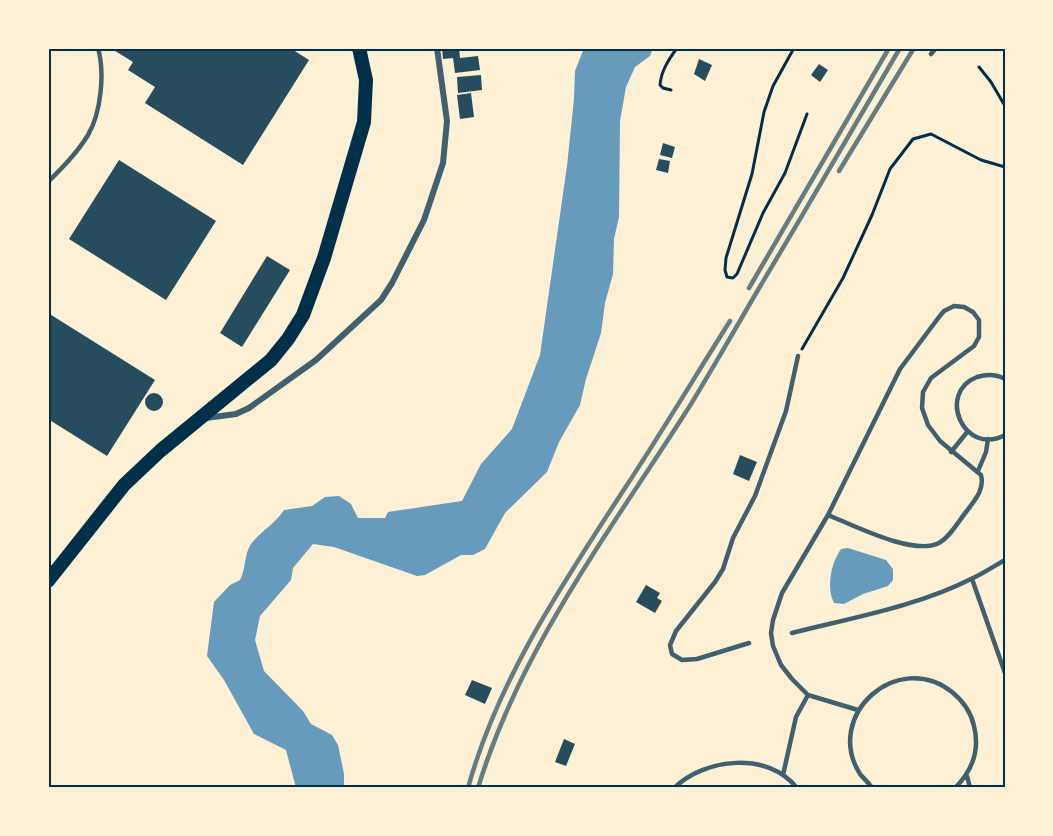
<svg xmlns="http://www.w3.org/2000/svg" width="1053" height="836" viewBox="0 0 1053 836" font-family="Cabin,sans-serif">
<style>
.water{fill:#669bbc}
.building{fill:#264d5e}
.lines{fill:none;stroke-linecap:round;stroke-linejoin:round}
.path{stroke:#003049;stroke-width:3}
.service{stroke:#3f606c;stroke-width:4.5}
.minor{stroke:#3f606c;stroke-width:6}
.primary{stroke:#003049;stroke-width:14}
.rail{stroke:#657d81;stroke-width:4.5}
.neatline{fill:none;stroke:#003049;stroke-width:2}
</style>
<rect width="100%" height="100%" fill="#fdf0d5"/>
<path class="water" d="M 584,48 L 653,48 L 650,56 L 635,67 L 626,87 L 620,121 L 619,217 L 614,239 L 613,274 L 605,303 L 601,333 L 586,379 L 580,405 L 559,442 L 547,472 L 505,513 L 485,549 L 473,555 L 461,555 L 425,575 L 417,576 L 334,547 L 313,544 L 293,568 L 291,580 L 260,616 L 255,640 L 264,671 L 303,711 L 311,724 L 332,735 L 338,745 L 344,774 L 344,788 L 296,788 L 286,750 L 254,734 L 224,680 L 207,656 L 214,602 L 230,585 L 240,580 C 246,569 244,554 251,544 C 261,531 275,524 284,510 L 312,506 L 325,497 L 339,496 L 351,504 L 358,518 L 385,518 L 388,512 L 462,501 L 481,464 L 512,429 L 540,355 L 567,166 L 574,99 L 575,71 Z
M 848,548 L 886,560 L 893,569 L 893,580 L 888,586 L 863,594 L 844,604 L 834,603 C 826,588 831,563 841,549 Z"/>
<path class="building" d="M 113,48 L 290,48 L 309,60 L 243,165 L 145,103 L 155,87 L 128,70 L 133,62 L 112,49 Z
M 442,48 L 459,48 L 460,58 L 478,56 L 480,70 L 455,73 L 453,58 L 443,59 Z
M 699,59 L 712,65 L 705,81 L 694,74 Z
M 819,64 L 828,70 L 820,82 L 811,75 Z
M 481,75 L 482,90 L 458,93 L 457,77 Z
M 471,93 L 474,117 L 460,119 L 457,95 Z
M 663,143 L 675,147 L 672,158 L 660,155 Z
M 659,159 L 670,161 L 668,173 L 656,170 Z
M 119,160 L 216,221 L 166,300 L 69,239 Z
M 267,256 L 290,270 L 242,347 L 220,333 Z
M 48,313 L 155,380 L 107,456 L 48,419 Z
M145 402a9 9 0 1 1 18 0a9 9 0 1 1-18 0Z
M 740,455 L 757,462 L 749,481 L 733,474 Z
M 646,585 L 660,593 L 657,598 L 662,601 L 655,613 L 636,602 Z
M 472,680 L 492,688 L 485,704 L 465,695 Z
M 564,739 L 575,744 L 566,766 L 555,762 Z"/>
<g class="lines">
<path class="path" d="M 794,48 L 773,86 L 764,112 L 752,174 L 726,258 L 725,270 L 727,277 L 733,278 L 737,274 L 763,213 L 785,173 L 807,114
M 979,67 L 991,82 L 1005,106
M 671,90 L 663,88 L 660,85 C 661,71 669,59 677,48
M 802,349 L 843,278 L 872,215 L 890,169 L 913,139 L 931,134 L 981,160 L 1005,167"/>
<path class="service" d="M 931,54 L 936,48
M 48,182 C 62,168 77,153 88,135 C 101,113 105,73 98,48
M 1005,379 C 996,374 987,374 977,377 C 936,393 964,457 1005,435
M 951,452 L 968,431
M 978,471 L 986,452 L 988,439
M 828,515 C 853,525 913,556 939,543 C 950,537 958,522 966,512 C 974,501 985,490 981,475 L 940,441 L 928,425 L 922,408 L 923,392 L 931,378 L 974,346 L 979,337 L 979,320 L 973,312 L 964,307 L 954,306 L 944,311 L 939,317 L 900,369 L 828,515 L 782,593 L 773,620 L 771,633 L 773,646 L 781,665 L 792,679 L 808,695 L 858,710
M 972,579 L 1005,673
M 792,633 C 851,618 919,606 973,578 C 984,573 994,566 1005,560
M 749,643 L 697,659 L 682,660 L 672,654 L 670,645 L 676,631 L 715,582 L 723,569 L 733,538 L 755,496 L 786,411 L 798,356
M 783,775 L 796,717 L 808,695
M 967,776 L 970,788
M 674,788 C 705,758 768,751 797,788
M 872,788 C 869,783 864,779 860,774 C 823,715 898,649 952,692 C 963,701 971,712 974,726 C 980,750 972,771 955,788"/>
<path class="minor" d="M 206,418 L 236,414 L 249,408 L 316,360 L 381,300 L 392,283 L 424,220 L 443,163 L 447,121 L 437,48"/>
<path class="primary" d="M 48,581 L 124,485 L 160,451 L 271,360 L 288,339 L 303,315 L 324,258 L 364,122 L 366,80 L 359,48"/>
<path class="rail" d="M 839,171 L 914,48
M 749,288 L 889,48
M 468,788 C 498,679 562,585 623,491 C 660,435 694,378 730,321
M 478,788 C 521,646 612,529 691,404 C 713,368 734,331 755,295 C 804,213 852,130 900,48"/>
</g>
<rect width="1053" height="836" fill="none" stroke="#fdf0d5" stroke-width="99"/>
<rect x="50" y="50" width="954" height="736" class="neatline"/>
</svg>
